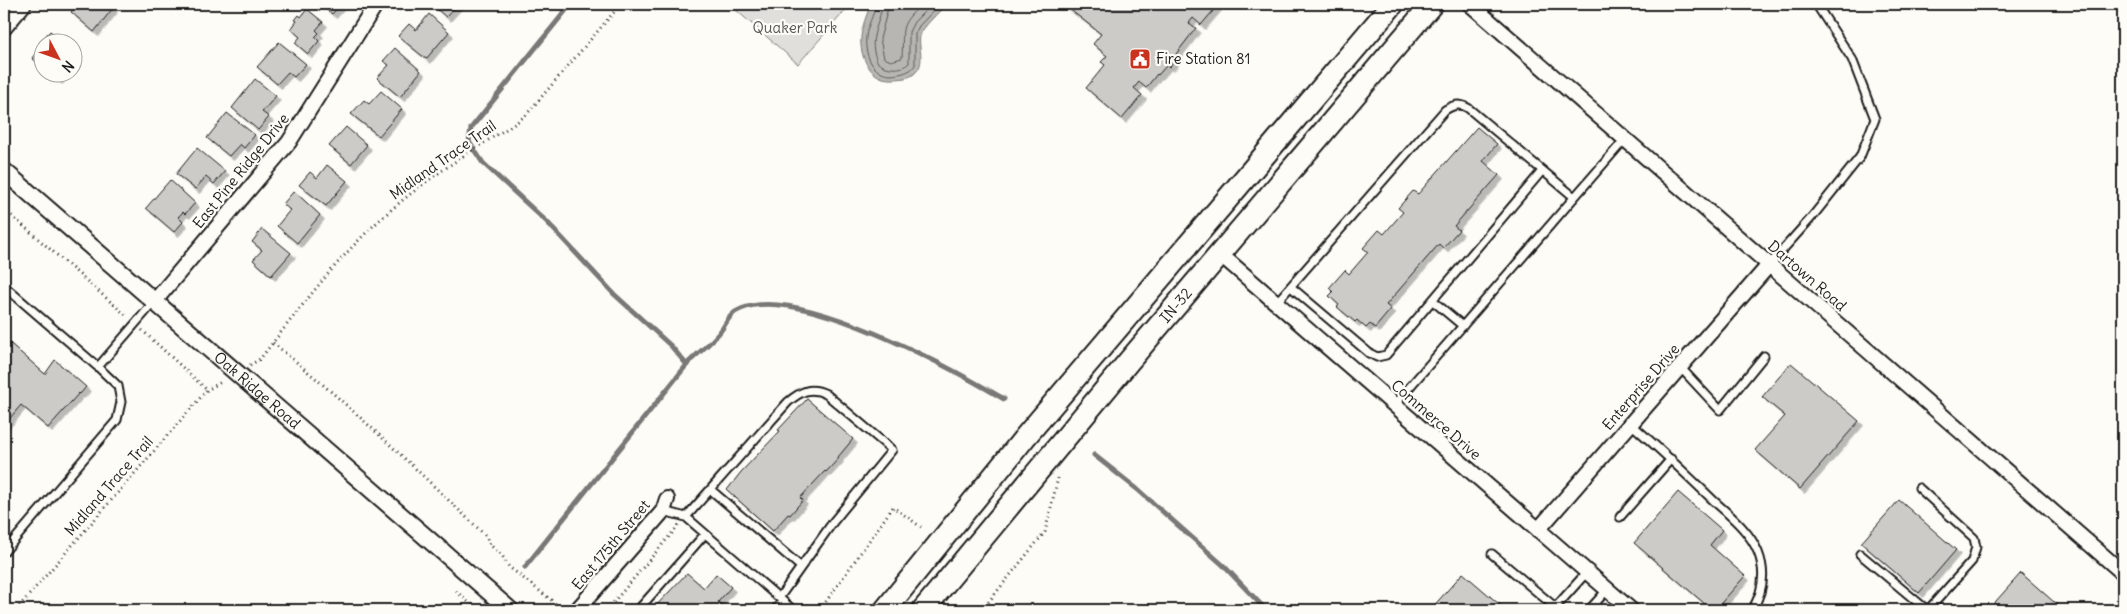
<svg xmlns="http://www.w3.org/2000/svg" width="2127" height="614" viewBox="0 0 2127 614" font-family="Delius,sans-serif">
<style>
.green{fill:#e0dfdb;stroke:#7e7e7c}
.water{fill:#b7b6b2;stroke:#797876}
.lines{fill:none;stroke-linecap:round;stroke-linejoin:round}
.shore{stroke:#5a5a58;stroke-width:1}
.stream{stroke:#797876;stroke-width:5}
.building{fill:#cccbc8;stroke:#1c1c1c;filter:url(#shadow)}
.service-casing{stroke:#1c1c1c;stroke-width:11}
.minor-casing{stroke:#1c1c1c;stroke-width:18}
.tertiary-casing{stroke:#1c1c1c;stroke-width:20}
.primary-casing{stroke:#1c1c1c;stroke-width:25}
.path{stroke:#1c1c1c;stroke-width:3;stroke-dasharray:1 4;stroke-linecap:butt}
.service{stroke:#fdfcf7;stroke-width:7}
.minor{stroke:#fdfcf7;stroke-width:14}
.tertiary{stroke:#fdfcf7;stroke-width:16}
.primary{stroke:#fdfcf7;stroke-width:21}
.labels{text-anchor:middle;stroke-width:4.5;stroke-linejoin:round;paint-order:stroke}
.park-label{font-size:15px;fill:#575655;stroke:#fdfcf7}
.poi-label{font-size:15px;fill:#1c1c1c;stroke:#fdfcf7;text-anchor:start}
.street-label{font-size:15px;fill:#1c1c1c;stroke:#fdfcf7}
</style>
<defs>
<filter id="shadow"><feDropShadow dx="4.5" dy="4.5" stdDeviation="0" flood-color="#0004"/></filter>
</defs>
<rect width="100%" height="100%" fill="#fdfcf7"/>
<filter id="ink" filterUnits="userSpaceOnUse"><feTurbulence type="fractalNoise" baseFrequency=".02" numOctaves="2"/><feDisplacementMap in="SourceGraphic" scale="10" xChannelSelector="R" yChannelSelector="G"/><feConvolveMatrix kernelMatrix="1 2 1 2 8 2 1 2 1" color-interpolation-filters="sRGB"/></filter>
<g filter="url(#ink)">
<path class="green" d="M 729,4 L 851,4 L 798,64 Z"/>
<path class="water" d="M 871,4 L 946,4 C 939,13 922,27 920,36 C 918,49 926,63 915,73 C 911,78 900,79 893,79 C 871,81 859,57 861,37 C 862,26 867,14 871,4 Z"/>
<g class="lines">
<path class="shore" d="M 876,4 C 874,15 867,26 866,37 C 864,53 872,75 891,75 C 900,74 910,73 915,65 L 915,34 L 919,26 L 940,4
M 882,4 C 880,27 866,38 878,63 C 886,69 901,71 909,63 L 909,32 L 914,22 L 932,4
M 889,4 L 880,39 L 884,58 L 891,61 L 902,58 C 904,27 897,27 922,4"/>
<path class="stream" d="M 571,4 L 471,128 L 469,142 L 483,163 L 547,222 L 614,294 L 671,346 L 687,365
M 1094,455 L 1137,489 L 1223,565 L 1266,610
M 525,567 L 689,362 C 698,353 710,344 719,333 C 727,324 728,314 741,309 C 799,284 951,368 1004,399"/>
</g>
<path class="building" d="M 78,4 L 108,4 L 113,8 L 94,32 L 71,12 Z
M 320,4 L 341,4 L 332,14 Z
M 431,4 L 458,4 L 446,17 Z
M 1063,4 L 1219,4 L 1201,25 L 1193,18 L 1189,23 L 1196,28 L 1176,54 L 1178,56 L 1169,67 L 1167,65 L 1158,75 L 1157,74 L 1146,88 L 1139,82 L 1134,88 L 1142,95 L 1122,119 L 1086,88 L 1105,65 L 1101,62 L 1107,56 L 1093,44 L 1101,34 Z
M 307,9 L 323,22 L 316,30 L 319,33 L 315,37 L 319,41 L 308,54 L 295,43 L 300,37 L 291,29 L 297,21 L 295,20 L 299,15 L 301,17 Z
M 429,14 L 449,32 L 426,59 L 398,36 L 409,24 L 416,30 Z
M 50,31 L 64,42 L 42,42 L 42,67 L 32,58 L 42,45 L 39,43 Z
M 279,42 L 306,64 L 294,77 L 288,72 L 277,84 L 257,67 Z
M 395,48 L 421,71 L 400,97 L 377,78 L 389,65 L 383,61 Z
M 48,72 L 64,72 L 58,80 Z
M 255,79 L 276,96 L 262,112 L 269,117 L 258,130 L 232,108 Z
M 381,91 L 402,109 L 379,136 L 351,114 L 364,100 L 369,104 Z
M 227,113 L 255,135 L 244,148 L 240,144 L 229,156 L 207,138 Z
M 346,127 L 367,145 L 351,164 L 329,146 Z
M 1477,127 L 1497,144 L 1483,161 L 1499,175 L 1454,226 L 1459,230 L 1443,248 L 1439,244 L 1386,305 L 1391,309 L 1375,328 L 1370,324 L 1366,328 L 1357,320 L 1355,322 L 1337,307 L 1339,305 L 1329,296 L 1333,292 L 1329,288 L 1345,270 L 1349,274 L 1368,252 L 1363,248 L 1379,230 L 1384,234 L 1403,212 L 1398,208 L 1413,191 L 1418,194 Z
M 197,148 L 225,171 L 214,184 L 206,177 L 195,189 L 176,174 Z
M 327,165 L 347,181 L 326,206 L 299,185 L 310,172 L 317,178 Z
M 170,180 L 195,203 L 185,214 L 183,212 L 178,217 L 183,222 L 174,232 L 146,208 Z
M 294,191 L 320,215 L 297,243 L 277,226 L 290,210 L 283,204 Z
M 262,229 L 291,253 L 271,276 L 253,260 L 262,250 L 252,242 Z
M 4,338 L 45,374 L 55,360 L 86,387 L 80,394 L 79,393 L 48,428 L 21,405 L 4,425 Z
M 1791,363 L 1859,421 L 1800,489 L 1755,450 L 1785,416 L 1762,397 Z
M 807,399 L 853,439 L 838,457 L 839,458 L 826,472 L 825,471 L 800,498 L 803,500 L 790,515 L 788,514 L 773,531 L 727,490 L 741,472 L 780,431 L 778,430 Z
M 1678,492 L 1722,530 L 1710,545 L 1745,576 L 1715,610 L 1712,610 L 1634,543 Z
M 1899,500 L 1956,550 L 1919,593 L 1861,543 Z
M 687,573 L 704,588 L 716,574 L 731,587 L 718,602 L 728,610 L 652,610 Z
M 1463,573 L 1506,610 L 1430,610 Z
M 2021,573 L 2063,610 L 1988,610 Z"/>
<g class="lines">
<g class="service-casing">
<path id="service" d="M 1769,265 L 1812,217 L 1860,157 L 1875,119 L 1852,59 L 1816,4
M 4,286 L 98,367 L 118,386 L 121,402 L 117,420 L 4,552
M 1291,287 L 1369,353 L 1377,357 L 1386,355 L 1542,171
M 1433,301 L 1463,326
M 1276,303 L 1445,110 C 1453,105 1459,103 1468,108 L 1573,196
M 98,367 L 154,302
M 1680,367 L 1720,410 L 1764,356
M 1394,405 L 1625,139
M 1631,424 C 1659,448 1686,474 1713,500 C 1729,515 1749,530 1758,552 C 1766,572 1763,592 1752,610
M 1919,488 L 1974,538 L 1976,547 L 1972,561 L 1928,610
M 711,490 L 801,567
M 663,511 L 686,517 L 793,610
M 686,517 L 788,402 C 800,392 810,386 826,394 L 892,450 L 833,522 L 779,598
M 1620,517 L 1671,459
M 1492,554 L 1555,607
M 1860,554 L 1927,610
M 1554,609 L 1587,572
M 638,610 L 705,534
M 775,610 L 783,601
M 1589,610 L 1607,590"/>
</g>
<g class="minor-casing">
<path id="minor" d="M 1470,4 L 2123,573
M 4,28 L 24,4
M 1220,254 L 1631,610
M 154,302 L 289,142 L 376,4
M 1538,530 L 1769,265
M 577,610 L 663,511 L 667,499"/>
</g>
<g class="tertiary-casing">
<g id="tertiary">
<path id="s1" d="M 4,171 L 510,610"/>
</g>
</g>
<g class="primary-casing">
<g id="primary">
<path d="M 885,610 L 1026,436 L 1393,4"/>
<path id="s2" d="M 923,610 L 1129,361 L 1432,4"/>
</g>
</g>
<path class="path" d="M 4,209 L 128,317
M 142,330 L 207,390
M 273,343 C 348,403 416,469 486,536 L 490,545 L 501,554 L 509,567 L 564,610
M 250,365 L 260,359 C 299,310 336,259 383,217 C 422,182 468,152 513,125 L 526,115 L 621,4
M 456,591 L 477,610
M 16,610 L 207,390 L 223,381
M 607,610 L 679,525
M 820,610 L 893,507 L 921,527
M 982,610 L 1045,532 L 1058,478"/>
<use href="#service" class="service"/>
<use href="#minor" class="minor"/>
<use href="#tertiary" class="tertiary"/>
<use href="#primary" class="primary"/>
</g>
</g>
<defs>
<g id="civic-square" transform="scale(1.125)"><rect x="-9" y="-9" width="18" height="18" rx="4" fill="#c8321e" stroke="#fdfcf7"/><path d="M-.6-6.5H3V-4.5H.6V-3L4-1V1h2V6H-6V1h2V-1L-.6-3ZM-1.2 2.5V6h2.4V2.5Z" fill="#fff"/></g>
</defs>
<g fill-rule="evenodd">
<use href="#civic-square" x="1140" y="59"/>
</g>
<g class="labels">
<g class="park-label">
<text x="795" y="33">Quaker Park</text>
</g>
<g class="poi-label">
<text x="1156" y="64">Fire Station 81</text>
</g>
<g class="street-label">
<text transform="translate(443 160) rotate(-35)" y="5">Midland Trace Trail</text>
<text transform="translate(241 171) rotate(-51)" y="5">East Pine Ridge Drive</text>
<text transform="translate(1807 276) rotate(41)" y="5">Dartown Road</text>
<text dy="5" stroke="none"><textPath href="#s2" startOffset="396">IN-32</textPath></text>
<text transform="translate(1641 387) rotate(-49)" y="5">Enterprise Drive</text>
<text dy="5" stroke="none"><textPath href="#s1" startOffset="335">Oak Ridge Road</textPath></text>
<text transform="translate(1436 420) rotate(41)" y="5">Commerce Drive</text>
<text transform="translate(109 486) rotate(-49)" y="5">Midland Trace Trail</text>
<text transform="translate(611 545) rotate(-50)" y="5">East 175th Street</text>
</g>
</g>
<rect width="2127" height="614" fill="none" stroke="#fdfcf7" stroke-width="20"/>
<rect x="10" y="10" width="2107" height="594" fill="none" stroke="#1c1c1c" stroke-width="2" filter="url(#ink)"/>
<g transform="translate(58 58) rotate(131)"><circle r="24" fill="#fdfcf7" stroke="#a3a29f"/>
<path d="M0-4L9 19L0 12L-9 19Z" fill="#c8321e"/>
<text y="-8" font-size="14" font-weight="bold" text-anchor="middle" fill="#1c1c1c">N</text>
</g>
</svg>
